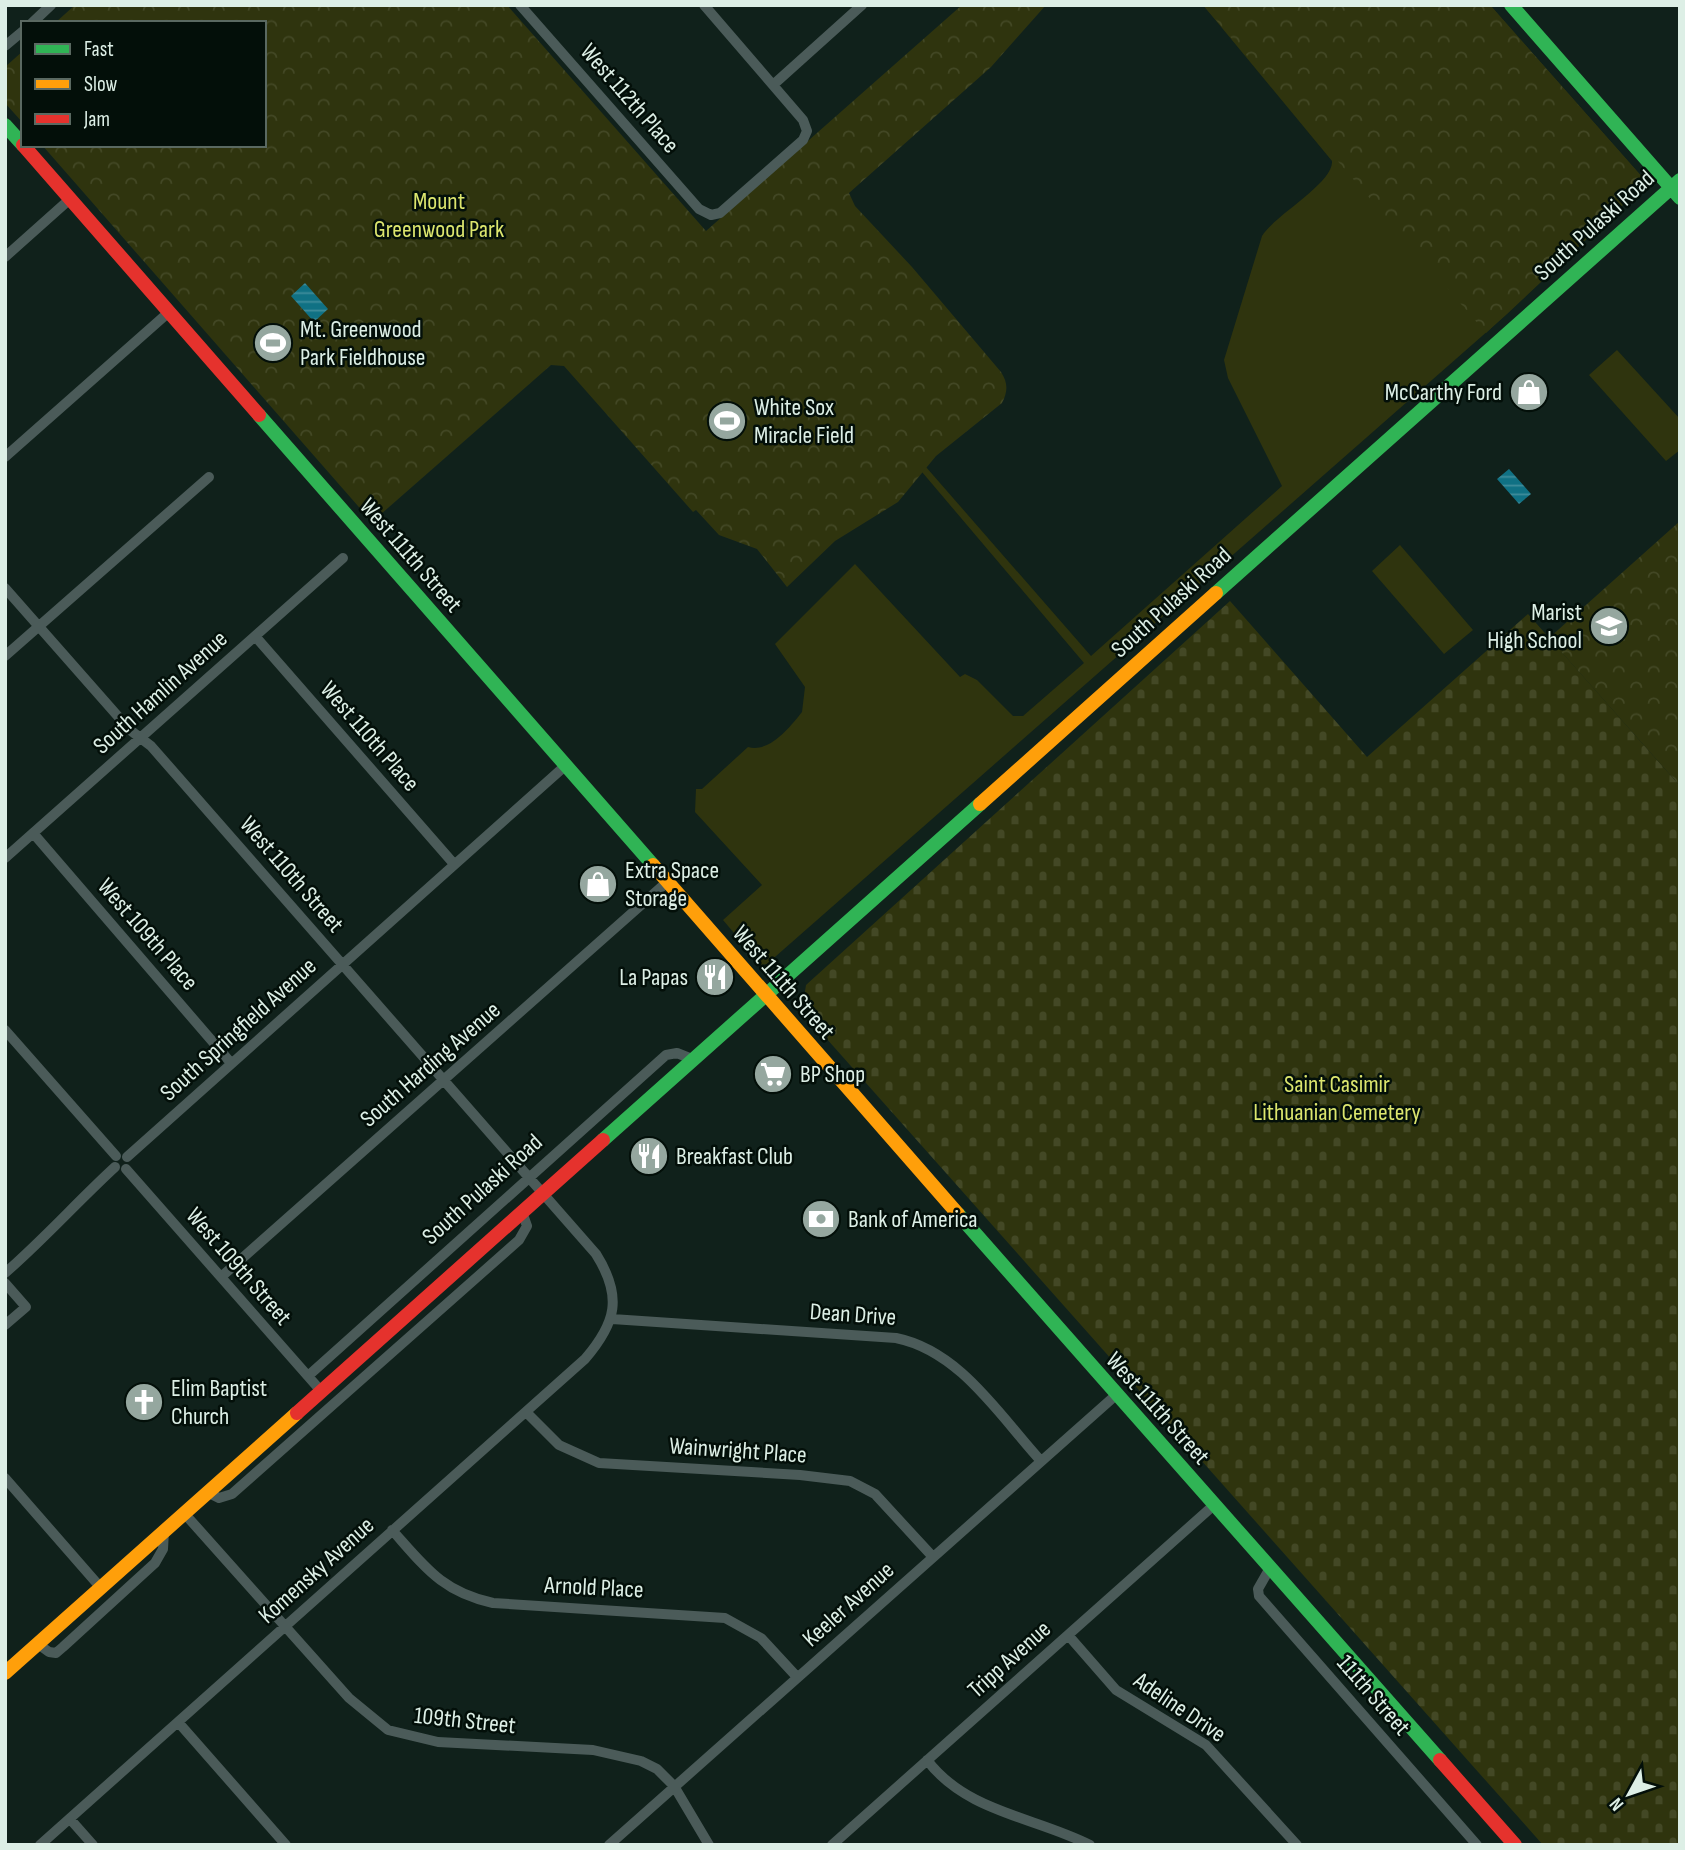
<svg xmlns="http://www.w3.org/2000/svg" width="1685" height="1850" viewBox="0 0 1685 1850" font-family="'Sofia Sans Condensed',sans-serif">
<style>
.grass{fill:#2f340e}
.cemetery{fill:url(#cemetery-stones)}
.park{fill:url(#park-crowns)}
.water{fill:url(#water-rules)}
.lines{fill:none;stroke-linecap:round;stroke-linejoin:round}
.street{stroke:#4b5b59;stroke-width:10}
.fast{stroke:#30b455;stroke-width:14}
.slow{stroke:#ff9f0a;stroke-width:14}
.jam{stroke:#e5322d;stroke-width:14}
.labels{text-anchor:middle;stroke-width:5;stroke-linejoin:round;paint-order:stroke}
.street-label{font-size:24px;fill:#ddefe6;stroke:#030f09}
.park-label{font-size:24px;fill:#dce66e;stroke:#030f09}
.poi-label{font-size:24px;fill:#ddefe6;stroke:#030f09;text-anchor:start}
</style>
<defs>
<pattern id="cemetery-stones" width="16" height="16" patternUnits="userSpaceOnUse" patternTransform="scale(1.75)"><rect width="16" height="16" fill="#2f340e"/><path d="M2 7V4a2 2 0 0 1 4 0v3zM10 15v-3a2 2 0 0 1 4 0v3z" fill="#434825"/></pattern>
<pattern id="park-crowns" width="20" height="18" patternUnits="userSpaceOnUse" patternTransform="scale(1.75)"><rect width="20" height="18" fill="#2f340e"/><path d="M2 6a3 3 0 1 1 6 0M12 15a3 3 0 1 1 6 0" fill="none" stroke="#434825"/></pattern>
<pattern id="water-rules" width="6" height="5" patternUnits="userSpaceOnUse" patternTransform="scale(1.75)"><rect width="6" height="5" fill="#107184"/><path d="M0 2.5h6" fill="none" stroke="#3e8c9b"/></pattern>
</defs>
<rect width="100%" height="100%" fill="#10211b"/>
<path class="grass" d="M 1203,5 L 1490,5 L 1643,178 L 1642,187 L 1506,315 L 767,964 L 761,965 L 723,920 L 762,885 L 695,812 L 696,789 L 702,789 L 748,747 C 770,753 790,727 802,712 L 805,687 L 775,644 L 855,564 L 960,677 L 965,674 L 977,680 L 1013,716 L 1023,716 L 1084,663 L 922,472 L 926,467 L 1091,656 L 1282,486 L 1228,378 L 1224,360 L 1262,236 C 1275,215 1334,183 1332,161 Z
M 1617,350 L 1680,419 L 1680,450 L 1666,461 L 1589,375 Z
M 1400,545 L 1473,630 L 1444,654 L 1372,571 Z"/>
<path class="cemetery" d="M 1230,601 L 1367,757 L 1528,614 L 1680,786 L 1680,1845 L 1543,1845 L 802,1011 L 806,985 Z"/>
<path class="park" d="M 75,5 L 507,5 L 706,231 L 962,5 L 1046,5 L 991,67 L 849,193 L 855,206 L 912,267 L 1001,372 C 1008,383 1008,391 1002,403 L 936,456 L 898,502 L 835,541 L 787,587 L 757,549 L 719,535 L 696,510 L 693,512 L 564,366 L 551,365 L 372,522 L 42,145 L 264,145 L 264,23 L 55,23 Z
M 1203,5 L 1490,5 L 1643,178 L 1642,187 L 1486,333 Z
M 23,51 L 23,123 L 5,103 L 5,67 Z
M 1680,521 L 1680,786 L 1549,638 Z"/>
<path class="water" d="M 305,283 L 328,309 L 314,322 L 291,296 Z
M 1509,469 L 1531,494 L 1519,504 L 1497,479 Z"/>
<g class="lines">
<path class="street" d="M 520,5 L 699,209 L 711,215 L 720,213 L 803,140 L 807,131 L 803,120 L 704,5
M 32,23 L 51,5
M 5,46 L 23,31
M 773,85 L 862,5
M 5,257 L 70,199
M 5,457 L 169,312
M 5,588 L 130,730 L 151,746 L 596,1254 C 623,1297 616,1323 585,1359 L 40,1845
M 255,636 L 454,864
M 5,656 L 209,477
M 33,833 L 231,1063
M 5,858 L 343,558
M 5,1030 L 116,1156
M 127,1157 L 565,766
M 126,1169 L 321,1391
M 5,1273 C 44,1239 77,1202 115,1167
M 221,1277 L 667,882
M 5,1283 L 26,1307 L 5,1325
M 612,1319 L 896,1338 C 960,1351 999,1415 1041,1461
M 308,1376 L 666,1055 L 677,1053 L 692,1059
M 527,1413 L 559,1445 L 599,1463 L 800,1475 L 850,1481 L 875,1494 L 933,1557
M 5,1478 L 101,1588
M 207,1492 L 219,1498 L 232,1494 L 519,1240 L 527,1226 L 522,1212
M 184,1513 L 349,1698 L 388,1730 L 438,1742 L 593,1750 L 641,1761 L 657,1769 L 674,1786 L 709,1845
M 392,1530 C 425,1567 442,1592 493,1603 L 725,1618 L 761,1638 L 797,1677
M 1270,1568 L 1258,1589 L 1259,1596 L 1477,1845
M 1068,1635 L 1116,1690 L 1206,1745 L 1297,1845
M 38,1644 L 49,1652 L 56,1653 L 63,1647 L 155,1563 L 163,1549 L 164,1531
M 178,1722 L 286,1845
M 927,1760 C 966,1812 1035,1817 1090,1845
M 70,1819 L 93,1845
M 609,1845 L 1116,1395
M 832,1845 L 1214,1505"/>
<path class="fast" d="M 1511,5 L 1680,198
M 5,125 L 23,145
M 259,415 L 653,865
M 1216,593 L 1680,180
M 603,1140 L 980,804
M 958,1214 L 1440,1760"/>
<path class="slow" d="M 980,804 L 1216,593
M 653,865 L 958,1214
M 5,1673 L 297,1413"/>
<path class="jam" d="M 23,145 L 259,415
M 297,1413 L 603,1140
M 1440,1760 L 1515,1845"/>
</g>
<defs>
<g id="stadium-disc" transform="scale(2.0125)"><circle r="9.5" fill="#95a79f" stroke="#030f09"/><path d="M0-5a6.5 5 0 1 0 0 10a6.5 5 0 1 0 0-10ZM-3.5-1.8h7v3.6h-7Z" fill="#fff"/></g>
<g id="shop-disc" transform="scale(2.0125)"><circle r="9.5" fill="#95a79f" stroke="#030f09"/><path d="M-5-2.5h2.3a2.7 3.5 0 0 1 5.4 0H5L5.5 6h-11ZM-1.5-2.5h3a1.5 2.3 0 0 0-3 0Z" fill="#fff"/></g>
<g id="school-disc" transform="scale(2.0125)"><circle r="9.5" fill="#95a79f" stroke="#030f09"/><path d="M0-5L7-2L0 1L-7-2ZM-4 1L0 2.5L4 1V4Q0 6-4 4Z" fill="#fff"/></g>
<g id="restaurant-disc" transform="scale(2.0125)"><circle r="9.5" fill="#95a79f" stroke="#030f09"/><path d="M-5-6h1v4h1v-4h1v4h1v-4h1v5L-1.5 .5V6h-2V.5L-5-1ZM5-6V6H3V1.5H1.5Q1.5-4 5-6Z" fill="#fff"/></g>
<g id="supermarket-disc" transform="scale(2.0125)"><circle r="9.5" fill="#95a79f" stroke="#030f09"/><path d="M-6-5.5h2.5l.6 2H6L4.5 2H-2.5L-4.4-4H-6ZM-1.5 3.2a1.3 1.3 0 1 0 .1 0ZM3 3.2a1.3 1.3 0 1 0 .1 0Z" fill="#fff"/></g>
<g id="bank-disc" transform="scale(2.0125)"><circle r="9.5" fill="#95a79f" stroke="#030f09"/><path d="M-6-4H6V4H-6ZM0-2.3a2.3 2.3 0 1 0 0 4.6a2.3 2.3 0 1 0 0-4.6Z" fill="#fff"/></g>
<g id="church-disc" transform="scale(2.0125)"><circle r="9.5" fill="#95a79f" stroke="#030f09"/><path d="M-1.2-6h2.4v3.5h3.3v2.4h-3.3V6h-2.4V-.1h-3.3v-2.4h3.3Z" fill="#fff"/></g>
</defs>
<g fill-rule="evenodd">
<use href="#stadium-disc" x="273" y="343"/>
<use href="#shop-disc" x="1529" y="392"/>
<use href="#stadium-disc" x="727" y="421"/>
<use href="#school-disc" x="1609" y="626"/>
<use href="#shop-disc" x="598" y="884"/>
<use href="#restaurant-disc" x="715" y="977"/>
<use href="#supermarket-disc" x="773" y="1074"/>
<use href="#restaurant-disc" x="649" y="1156"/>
<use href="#bank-disc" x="821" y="1219"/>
<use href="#church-disc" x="144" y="1402"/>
</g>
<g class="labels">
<g class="street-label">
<text transform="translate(630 98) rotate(49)" y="8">West 112th Place</text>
<text transform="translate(1594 225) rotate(-42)" y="8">South Pulaski Road</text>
<text transform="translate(411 555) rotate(49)" y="8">West 111th Street</text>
<text transform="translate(1171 602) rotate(-42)" y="8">South Pulaski Road</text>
<text transform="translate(160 692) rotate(-42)" y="8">South Hamlin Avenue</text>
<text transform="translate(370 736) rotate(49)" y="8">West 110th Place</text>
<text transform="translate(292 874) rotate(49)" y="8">West 110th Street</text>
<text transform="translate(148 934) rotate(49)" y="8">West 109th Place</text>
<text transform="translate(784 982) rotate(49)" y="8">West 111th Street</text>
<text transform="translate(238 1029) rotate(-42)" y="8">South Springfield Avenue</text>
<text transform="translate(430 1064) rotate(-41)" y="8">South Harding Avenue</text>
<text transform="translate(482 1189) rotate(-42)" y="8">South Pulaski Road</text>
<text transform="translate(239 1266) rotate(49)" y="8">West 109th Street</text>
<text transform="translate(853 1314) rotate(4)" y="8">Dean Drive</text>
<text transform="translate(1158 1408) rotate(48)" y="8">West 111th Street</text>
<text transform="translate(738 1450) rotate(4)" y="8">Wainwright Place</text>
<text transform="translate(316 1570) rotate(-42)" y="8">Komensky Avenue</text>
<text transform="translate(594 1587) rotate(3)" y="8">Arnold Place</text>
<text transform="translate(848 1604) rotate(-42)" y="8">Keeler Avenue</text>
<text transform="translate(1009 1659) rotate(-42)" y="8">Tripp Avenue</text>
<text transform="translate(1374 1695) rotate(49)" y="8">111th Street</text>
<text transform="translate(1180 1707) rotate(34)" y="8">Adeline Drive</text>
<text transform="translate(465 1720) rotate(6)" y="8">109th Street</text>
</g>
<g class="park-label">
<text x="439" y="209">Mount<tspan x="439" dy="28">Greenwood Park</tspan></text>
<text x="1337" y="1092">Saint Casimir<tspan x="1337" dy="28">Lithuanian Cemetery</tspan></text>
</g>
<g class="poi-label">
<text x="300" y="337">Mt. Greenwood<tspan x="300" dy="28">Park Fieldhouse</tspan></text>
<text x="1502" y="400" text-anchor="end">McCarthy Ford</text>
<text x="754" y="415">White Sox<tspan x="754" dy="28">Miracle Field</tspan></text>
<text x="1582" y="620" text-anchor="end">Marist<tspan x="1582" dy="28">High School</tspan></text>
<text x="625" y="878">Extra Space<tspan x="625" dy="28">Storage</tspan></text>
<text x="688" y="985" text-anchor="end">La Papas</text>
<text x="800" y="1082">BP Shop</text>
<text x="676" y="1164">Breakfast Club</text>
<text x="848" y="1227">Bank of America</text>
<text x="171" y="1396">Elim Baptist<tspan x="171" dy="28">Church</tspan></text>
</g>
</g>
<rect width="1685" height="1850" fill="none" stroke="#ddefe6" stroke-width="14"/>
<rect x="21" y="21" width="245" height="126" fill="#030f09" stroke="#5a6961" stroke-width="2"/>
<rect x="35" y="44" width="35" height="10" fill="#30b455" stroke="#5a6961" stroke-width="2"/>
<text x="84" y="56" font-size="21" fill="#ddefe6">Fast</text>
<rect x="35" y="79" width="35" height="10" fill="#ff9f0a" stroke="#5a6961" stroke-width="2"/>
<text x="84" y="91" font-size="21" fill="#ddefe6">Slow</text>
<rect x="35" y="114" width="35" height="10" fill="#e5322d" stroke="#5a6961" stroke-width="2"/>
<text x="84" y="126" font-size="21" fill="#ddefe6">Jam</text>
<g transform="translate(1629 1794) rotate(230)" stroke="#030f09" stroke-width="5" paint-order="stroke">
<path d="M0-5L12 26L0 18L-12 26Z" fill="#ddefe6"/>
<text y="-10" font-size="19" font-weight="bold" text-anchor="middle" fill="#ddefe6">N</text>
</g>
</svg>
